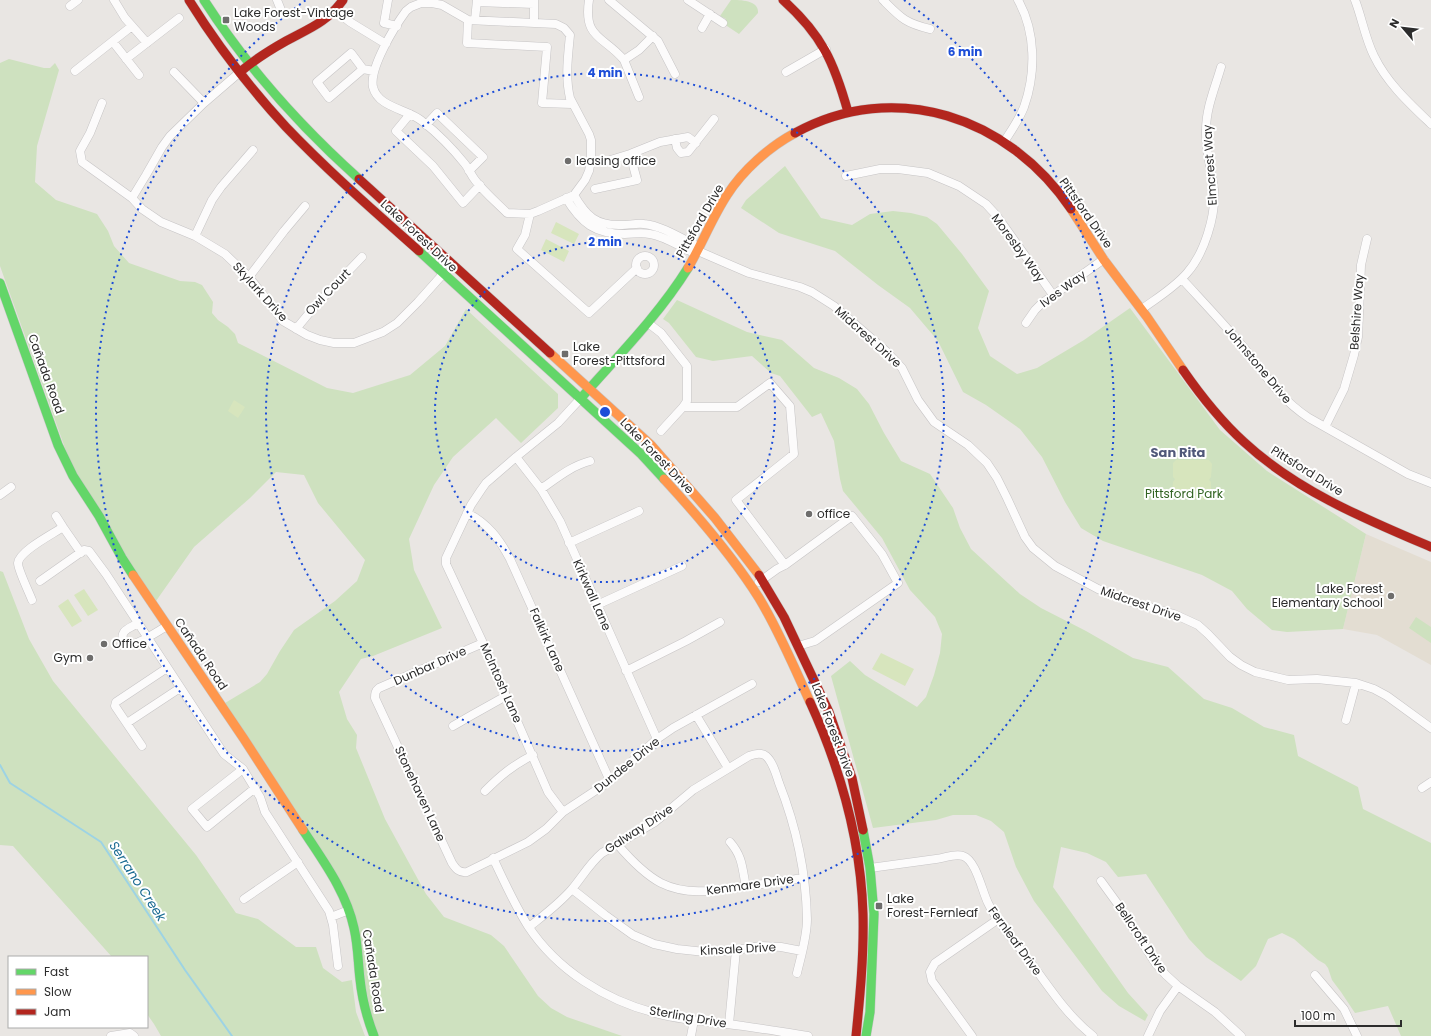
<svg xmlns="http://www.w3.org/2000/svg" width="1431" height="1036" viewBox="0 0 1431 1036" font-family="Poppins,sans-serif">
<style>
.education{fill:#e3ddd2}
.green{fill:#cee1bf}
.pitch{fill:#d7e5bd}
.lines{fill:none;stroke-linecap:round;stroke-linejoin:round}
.stream{stroke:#9dd3e4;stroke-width:2}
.street-casing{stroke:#c6c4c5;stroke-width:9}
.fast-casing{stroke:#c6c4c5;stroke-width:10}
.slow-casing{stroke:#c6c4c5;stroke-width:10}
.jam-casing{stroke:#c6c4c5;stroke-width:10}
.street{stroke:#fcfbfb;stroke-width:8}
.fast{stroke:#63d668;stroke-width:9}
.slow{stroke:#ff974d;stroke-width:9}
.jam{stroke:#b3261e;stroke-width:9}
.ring{fill:none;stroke:#1d4ed8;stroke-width:2;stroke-dasharray:2 4}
.poi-dot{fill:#6e6d6c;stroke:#fff;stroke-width:1.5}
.labels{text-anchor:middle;stroke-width:4;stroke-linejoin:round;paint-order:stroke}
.poi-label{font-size:12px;fill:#2c2c2c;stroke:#fff;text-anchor:start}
.street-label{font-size:12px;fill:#2c2c2c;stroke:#fff}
.park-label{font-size:12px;fill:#316321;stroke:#fff}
.neighbourhood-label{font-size:13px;font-weight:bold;fill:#505879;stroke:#fff}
.water-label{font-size:13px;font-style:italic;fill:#1a6b92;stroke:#fff}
.centre{fill:#1d4ed8;stroke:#fff;stroke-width:2}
.ring-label{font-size:12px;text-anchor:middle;font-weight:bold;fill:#1d4ed8;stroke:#fff;stroke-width:4;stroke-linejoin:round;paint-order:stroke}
</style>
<rect width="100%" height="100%" fill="#e9e6e3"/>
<path class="education" d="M 1366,534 L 1431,562 L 1431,665 L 1377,635 L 1343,629 Z"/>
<path class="green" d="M 731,0 C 741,0 759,0 758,13 L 739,34 L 724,24 L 726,19 L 720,16 Z
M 9,59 L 44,68 L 50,68 L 55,63 L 59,70 L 37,146 L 35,182 L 56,200 L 97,214 L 108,231 L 114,246 L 129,263 L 180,281 L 195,282 L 202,285 L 213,302 L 212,313 L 218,320 L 228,327 L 235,334 L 238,343 L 327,388 L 353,393 L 410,375 L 445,346 L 466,309 L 558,394 L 558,408 L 521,443 L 496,418 L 453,457 L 434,485 L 409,539 L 414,570 L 442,628 L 373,656 L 361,659 L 339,692 L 347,719 L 357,735 L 356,748 L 385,819 L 426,894 L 444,917 L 491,935 L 504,946 L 538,996 L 551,1008 L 567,1017 L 622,1036 L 379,1036 L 372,1018 L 366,989 L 359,928 L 225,703 L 260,682 L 267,674 L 280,651 L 294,630 L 335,601 L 357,581 L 365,560 L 318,503 L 304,475 L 276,472 L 250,498 L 194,547 L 156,601 L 136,572 L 73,468 L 65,448 L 0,266 L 0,63 Z
M 785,166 L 821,218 L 852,225 L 870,214 L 893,211 L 911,213 L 927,217 L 937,224 L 962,254 L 989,291 L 978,328 L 990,356 L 1017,374 L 1037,368 L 1084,340 L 1130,308 L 1220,430 L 1267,471 L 1366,534 L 1343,629 L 1287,632 L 1272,630 L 1247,609 L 1232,591 L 1202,575 L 1103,541 L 1081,528 L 1065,502 L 1042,457 L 1020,429 L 986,405 L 963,392 L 938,341 L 910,308 L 878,285 L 835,251 L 779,233 L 741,208 L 746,200 Z
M 677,300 L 747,332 L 782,340 L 814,368 L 839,378 L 857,389 L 869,404 L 884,433 L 901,461 L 930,474 L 953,508 L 960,528 L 971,549 L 1020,594 L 1041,608 L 1086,631 L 1133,658 L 1168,667 L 1204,699 L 1232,708 L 1264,727 L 1294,735 L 1298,756 L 1358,787 L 1363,809 L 1431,843 L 1431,1036 L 1401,1036 L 1388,1006 L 1355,1013 L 1341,992 L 1332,980 L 1328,968 L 1325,964 L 1318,960 L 1294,939 L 1282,933 L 1268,939 L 1256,966 L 1241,981 L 1206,957 L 1189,939 L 1146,874 L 1118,877 L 1106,862 L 1087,853 L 1061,847 L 1053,887 L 1128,993 L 1148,1015 L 1145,1021 L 1119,1006 L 1102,991 L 1034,901 L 1016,867 L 1004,832 L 991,821 L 976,815 L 953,815 L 936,820 L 873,828 L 831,676 L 850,661 L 865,675 L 917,707 L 926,697 L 934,675 L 940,653 L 942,634 L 935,617 L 910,590 L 882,538 L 843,491 L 840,479 L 834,441 L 821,413 L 812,417 L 780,376 L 771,373 L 752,356 L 713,361 L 696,357 L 669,323 L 663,319 Z
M 0,571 L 3,572 L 29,639 L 53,681 L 196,855 L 236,913 L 258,919 L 296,947 L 316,947 L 323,968 L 342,982 L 352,980 L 356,1012 L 365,1036 L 161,1036 L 154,1024 L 147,1014 L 147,957 L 112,957 L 13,846 L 0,845 Z
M 1416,617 L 1431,627 L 1431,643 L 1409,628 Z"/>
<path class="pitch" d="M 556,222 L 579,234 L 574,244 L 551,233 Z
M 546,239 L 569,251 L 564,262 L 541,250 Z
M 234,400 L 245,407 L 238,418 L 228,411 Z
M 1176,460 L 1209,460 L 1212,464 L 1211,477 L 1209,480 L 1211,482 L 1211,496 L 1208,500 L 1175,498 L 1172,495 L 1173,482 L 1175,479 L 1173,477 L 1173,463 Z
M 84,589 L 98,610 L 88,616 L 74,595 Z
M 68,599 L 82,621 L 72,627 L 58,606 Z
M 881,653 L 914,669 L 905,686 L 872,669 Z"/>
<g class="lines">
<path class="stream" d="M 0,765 L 10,783 L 101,842 L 185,970 L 232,1036"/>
<g class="street-casing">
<path id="street" d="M 114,0 L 125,18 L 147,43
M 277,0 L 281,10
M 388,0 L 384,23 L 397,26
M 589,0 C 583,39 604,36 624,60 L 639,97
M 609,0 L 658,41 L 675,74
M 688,0 L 723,23
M 883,0 C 901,18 905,23 930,29
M 1355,0 C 1362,18 1365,38 1374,56 C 1387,83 1409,103 1431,124
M 477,2 L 534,4
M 421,3 L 432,3 L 442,5 L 468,20 L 556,24 L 564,28 L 570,35 C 568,56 565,77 570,98 L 589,134 L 591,140 L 591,160 L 589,171 L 585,180 L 574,195 L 538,211 L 530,214 L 507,213 C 496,202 484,192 475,180 C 471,175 469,169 465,164 C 453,149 437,133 422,121 C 408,109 378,108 373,87 C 369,68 395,26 406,11 L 411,7 Z
M 70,6 L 78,0
M 336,11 L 350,22 L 386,44
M 468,20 L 467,43 L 547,47 L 542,103 L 572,104
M 475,20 L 477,0
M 534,22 L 534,0
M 702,28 L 710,14
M 113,42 L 139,75
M 126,59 L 179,18
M 624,60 L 639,50 L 653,36
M 363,69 L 329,98 L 317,82 L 351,53 L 363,69 L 374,71
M 75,71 L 132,26
M 174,72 L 204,103
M 786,72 L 826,49
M 102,103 L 90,133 L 80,151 L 82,162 L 132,198 L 142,209 L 161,222 L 195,236 L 225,254 L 249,277 L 283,321 L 307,335 L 320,340 L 334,343 L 354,343 L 383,332 L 397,323 L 418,302 L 443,274
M 410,114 L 396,131 L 433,166 L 463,203 L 480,185
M 426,125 L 437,113 L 483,157 L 469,171
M 675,139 L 677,148 L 681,153 L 688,152 L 714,119
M 1004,142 C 1011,131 1019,120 1024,107 C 1036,73 1036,32 1018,0
M 591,160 L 607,161 L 630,154 L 660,142 L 688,137 L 696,143
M 846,176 L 880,169 L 898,169 L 928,173 L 959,186 L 986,204 L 997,216 L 1053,295
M 595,189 L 637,180 L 630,154
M 574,195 C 586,216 596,226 622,225 C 629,225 637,223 644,224 C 662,226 679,237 695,245 L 698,251
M 132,198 L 146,175 L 162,147 L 170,136 L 204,103 L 240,72
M 566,198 C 581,223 595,234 625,234 C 633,234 641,232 650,234 C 664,236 679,246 692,252 L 698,251
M 530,214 L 525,235 L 517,249 L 589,313 L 637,268
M 195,236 L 212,200 L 221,187 L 253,150
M 698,251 L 749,273 L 800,287 L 812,292 L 834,306 L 886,351 L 902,368 L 918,400 L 934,422 L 968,445 L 987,463 L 997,478 L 1007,498 L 1025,537 L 1033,548 L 1055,566 L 1098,589 L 1131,602 L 1174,614 L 1198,625 L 1208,634 L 1230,657 L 1241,665 L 1255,672 L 1288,680 L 1317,679 L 1356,683 L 1374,689 L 1387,696 L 1431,728
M636 265a9 9 0 1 1 18 0a9 9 0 1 1-18 0Z
M 249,277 L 284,231 L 305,206
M 1182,279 C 1203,302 1225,325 1245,349 C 1266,376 1280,399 1309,418 L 1408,474 L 1431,483
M 1142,309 C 1157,298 1174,288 1187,273 C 1204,254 1216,216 1214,190 C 1212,170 1205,151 1206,130 C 1206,108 1215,88 1221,67
M 648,323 L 661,333 L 687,366 L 687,401 L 683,407 L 737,407 L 770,383 L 790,406 L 794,454 L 736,500 L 785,565
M 1026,323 L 1035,310 L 1041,304 L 1104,259
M 296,329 L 315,306 L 362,257
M 1325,427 L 1344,389 L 1354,355 L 1358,337 L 1361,265 L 1367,239
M 661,431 L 683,407
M 516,457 L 541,489 L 560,521 L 657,739
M 541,489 C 557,478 571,466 590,461
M 0,495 L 11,487
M 467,513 C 488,523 500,540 510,559 L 610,781
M 56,516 L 63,527
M 569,543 L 639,511
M 40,581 L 84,550 L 89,551 L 106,574 L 224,754 L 243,769 L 260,797 L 265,812 L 329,911 L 333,925 L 338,966
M 759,582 L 777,569 L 785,565 L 852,516 L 882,554 L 898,583 L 815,641 L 798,646
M 32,600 C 29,592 18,570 18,563 C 19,551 53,534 63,527 L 81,553
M 597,605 L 682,566
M 138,623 C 134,626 127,628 124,632 C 120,638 126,647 133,644 C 142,642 158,631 167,626
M 483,643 L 379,688 C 375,691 375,694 375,698 L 452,863 C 456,869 459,873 467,872 L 528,842 L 546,829 L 563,812 L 610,781 L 657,739 L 673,728 L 752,684
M 626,671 L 686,641 L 720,622
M 696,715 L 728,768
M 1346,720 L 1356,683
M 127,723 L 180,688
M 453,726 L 472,715 L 506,696
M 142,746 L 115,706 L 116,702 L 167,668
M 243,769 L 192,809 L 207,827 L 255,788
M 1422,788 L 1431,782
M 485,791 C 500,776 513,765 533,755
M 563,812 L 548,792 L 483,643 L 446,564 L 446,558 L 471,505 L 481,490 L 486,483 L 516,457 L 558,423 L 581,398
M 730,842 C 743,857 742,868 746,887
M 618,845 C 630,859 644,874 661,883 C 689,897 719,890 749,886 C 767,883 785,881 803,878
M 493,858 C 504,881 514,904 528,926 C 557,970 605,1000 655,1013 C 678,1020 704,1021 727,1024 C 754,1027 781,1032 808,1036
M 870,868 C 892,865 914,862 936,859 C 945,858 955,853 963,856 C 976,860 982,891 988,903 C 997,922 1012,938 1025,955 C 1047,983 1064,1013 1093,1036
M 1101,881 L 1117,903 L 1156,964 L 1166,975 L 1178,986 L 1215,1012 L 1241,1036
M 572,889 L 605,915 L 633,935 L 654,944 L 677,949 L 705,952 L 736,950 L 761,946 L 781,947 L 802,951
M 244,899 L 298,862
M 331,917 L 349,910
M 529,927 C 544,915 559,904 572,889 C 582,877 590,863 602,853 L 655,822 L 693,790 L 749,756 C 754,754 761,752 766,756 C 773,762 776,774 779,783 C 796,826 806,872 807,919 C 807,937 801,956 797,973
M 1315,975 L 1344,1009 L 1357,1036
M 729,1024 L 736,950
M 111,1036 L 130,1033 L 134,1036
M 691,1036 L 694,1020
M 972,1036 L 932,981 L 930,972 L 935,963 L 997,920
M 1148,1036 L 1160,1011 L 1178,986"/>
</g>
<g class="fast-casing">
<path id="fast" d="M 204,0 C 247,67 300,126 359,179
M 419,251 L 641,454 L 664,479
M 0,283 L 58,445 L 73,476 L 99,516 L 122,558 L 133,575
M 581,398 C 618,356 658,316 688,268
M 303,830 C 323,861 346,891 354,928 C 358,945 358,962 360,979 C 362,999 367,1018 374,1036
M 863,830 L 870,868 L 874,914 L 870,1012 L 866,1036"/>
</g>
<g class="slow-casing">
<path id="slow" d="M 1071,209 L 1104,260 L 1147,317 L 1183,370
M 688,268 C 702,244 712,218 727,195 C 743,170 769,147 795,133
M 550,353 L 651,445 L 715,518 L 759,575
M 664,479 C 698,516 732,555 759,598 C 779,631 794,667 810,702
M 133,575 L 244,739 L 303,830"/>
</g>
<g class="jam-casing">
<path id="jam" d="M 189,0 C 217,45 250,88 286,127 C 328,171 374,211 419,251
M 783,0 C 822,35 834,62 848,112
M 240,72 C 254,60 270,50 286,41 C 310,28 326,23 343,0
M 795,133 C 895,78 1009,117 1071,209
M 359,179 L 550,353
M 1183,370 C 1201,396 1221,421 1244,442 C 1297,491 1365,519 1431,547
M 759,575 L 784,617 L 829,712 L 852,778 L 863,830
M 810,702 C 840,768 861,841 863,914 C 864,955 860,996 856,1036"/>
</g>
<use href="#street" class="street"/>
<use href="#fast" class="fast"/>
<use href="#slow" class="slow"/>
<use href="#jam" class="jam"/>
</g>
<g class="ring">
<circle cx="605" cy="412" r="170"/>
<circle cx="605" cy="412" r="339"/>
<path d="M904 0A509 509 0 1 1 306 0"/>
</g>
<g class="poi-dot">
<rect x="222" y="16" width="8" height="8" rx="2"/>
<circle cx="568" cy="161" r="4"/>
<rect x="561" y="350" width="8" height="8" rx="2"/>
<circle cx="809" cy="514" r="4"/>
<circle cx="1391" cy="596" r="4"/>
<circle cx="104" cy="644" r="4"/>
<circle cx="90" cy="658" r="4"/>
<rect x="875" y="902" width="8" height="8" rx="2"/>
</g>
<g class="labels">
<g class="poi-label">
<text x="234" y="17">Lake Forest-Vintage<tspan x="234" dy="14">Woods</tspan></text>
<text x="576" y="165">leasing office</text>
<text x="573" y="351">Lake<tspan x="573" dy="14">Forest-Pittsford</tspan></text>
<text x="817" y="518">office</text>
<text x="1383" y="593" text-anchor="end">Lake Forest<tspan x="1383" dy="14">Elementary School</tspan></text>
<text x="112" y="648">Office</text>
<text x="82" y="662" text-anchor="end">Gym</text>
<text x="887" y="903">Lake<tspan x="887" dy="14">Forest-Fernleaf</tspan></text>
</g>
<g class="street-label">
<text transform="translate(1210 165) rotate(-94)" y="4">Elmcrest Way</text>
<text transform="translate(1086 213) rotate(55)" y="4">Pittsford Drive</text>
<text transform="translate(700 221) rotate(-60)" y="4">Pittsford Drive</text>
<text transform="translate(419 236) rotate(43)" y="4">Lake Forest Drive</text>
<text transform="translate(1018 248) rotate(54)" y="4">Moresby Way</text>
<text transform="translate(1063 289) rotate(-36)" y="4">Ives Way</text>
<text transform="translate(260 292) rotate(48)" y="4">Skylark Drive</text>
<text transform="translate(328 292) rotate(-46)" y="4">Owl Court</text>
<text transform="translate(1357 312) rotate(-86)" y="4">Belshire Way</text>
<text transform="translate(868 337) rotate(42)" y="4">Midcrest Drive</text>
<text transform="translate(1258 365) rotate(50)" y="4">Johnstone Drive</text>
<text transform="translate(46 374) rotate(70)" y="4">Cañada Road</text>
<text transform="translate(657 456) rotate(46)" y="4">Lake Forest Drive</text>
<text transform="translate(1307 471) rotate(32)" y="4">Pittsford Drive</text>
<text transform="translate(592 595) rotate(66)" y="4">Kirkwall Lane</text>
<text transform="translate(1141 604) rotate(19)" y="4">Midcrest Drive</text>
<text transform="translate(547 640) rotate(66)" y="4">Falkirk Lane</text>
<text transform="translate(201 654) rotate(56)" y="4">Cañada Road</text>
<text transform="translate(430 666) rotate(-24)" y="4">Dunbar Drive</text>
<text transform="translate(501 683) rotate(66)" y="4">McIntosh Lane</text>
<text transform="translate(833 730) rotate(69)" y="4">Lake Forest Drive</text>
<text transform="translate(627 765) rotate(-39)" y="4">Dundee Drive</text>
<text transform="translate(420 794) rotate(65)" y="4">Stonehaven Lane</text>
<text transform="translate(639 829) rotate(-33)" y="4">Galway Drive</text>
<text transform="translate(750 885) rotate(-8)" y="4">Kenmare Drive</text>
<text transform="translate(1141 938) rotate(56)" y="4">Bellcroft Drive</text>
<text transform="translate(1015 941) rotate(54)" y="4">Fernleaf Drive</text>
<text transform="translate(738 949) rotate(-3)" y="4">Kinsale Drive</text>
<text transform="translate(373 971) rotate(81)" y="4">Cañada Road</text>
<text transform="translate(688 1017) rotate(10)" y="4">Sterling Drive</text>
</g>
<g class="park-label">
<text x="1184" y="498">Pittsford Park</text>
</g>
<g class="neighbourhood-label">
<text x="1178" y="457">San Rita</text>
</g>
<g class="water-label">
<text transform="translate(138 881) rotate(57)" y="5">Serrano Creek</text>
</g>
</g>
<circle cx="605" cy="412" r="6" class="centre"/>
<g class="ring-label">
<text x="965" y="56">6 min</text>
<text x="605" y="77">4 min</text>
<text x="605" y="246">2 min</text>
</g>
<rect x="8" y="956" width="140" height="72" fill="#ffffff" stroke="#ababab"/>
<rect x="16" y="969" width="20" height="6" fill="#63d668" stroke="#ababab"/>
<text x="44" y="976" font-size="12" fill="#2c2c2c">Fast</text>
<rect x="16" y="989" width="20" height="6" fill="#ff974d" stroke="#ababab"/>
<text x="44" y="996" font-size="12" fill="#2c2c2c">Slow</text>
<rect x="16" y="1009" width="20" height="6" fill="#b3261e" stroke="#ababab"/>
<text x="44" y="1016" font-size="12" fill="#2c2c2c">Jam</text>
<g transform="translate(1403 28) rotate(298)" stroke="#ffffff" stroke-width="3" paint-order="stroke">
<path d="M0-3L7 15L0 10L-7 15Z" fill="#2c2c2c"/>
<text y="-6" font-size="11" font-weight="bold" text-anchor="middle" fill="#2c2c2c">N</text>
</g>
<path d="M1295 1020v6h106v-6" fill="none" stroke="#2c2c2c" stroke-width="2"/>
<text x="1301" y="1020" font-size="12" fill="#2c2c2c" stroke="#ffffff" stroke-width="3" paint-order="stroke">100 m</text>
</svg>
